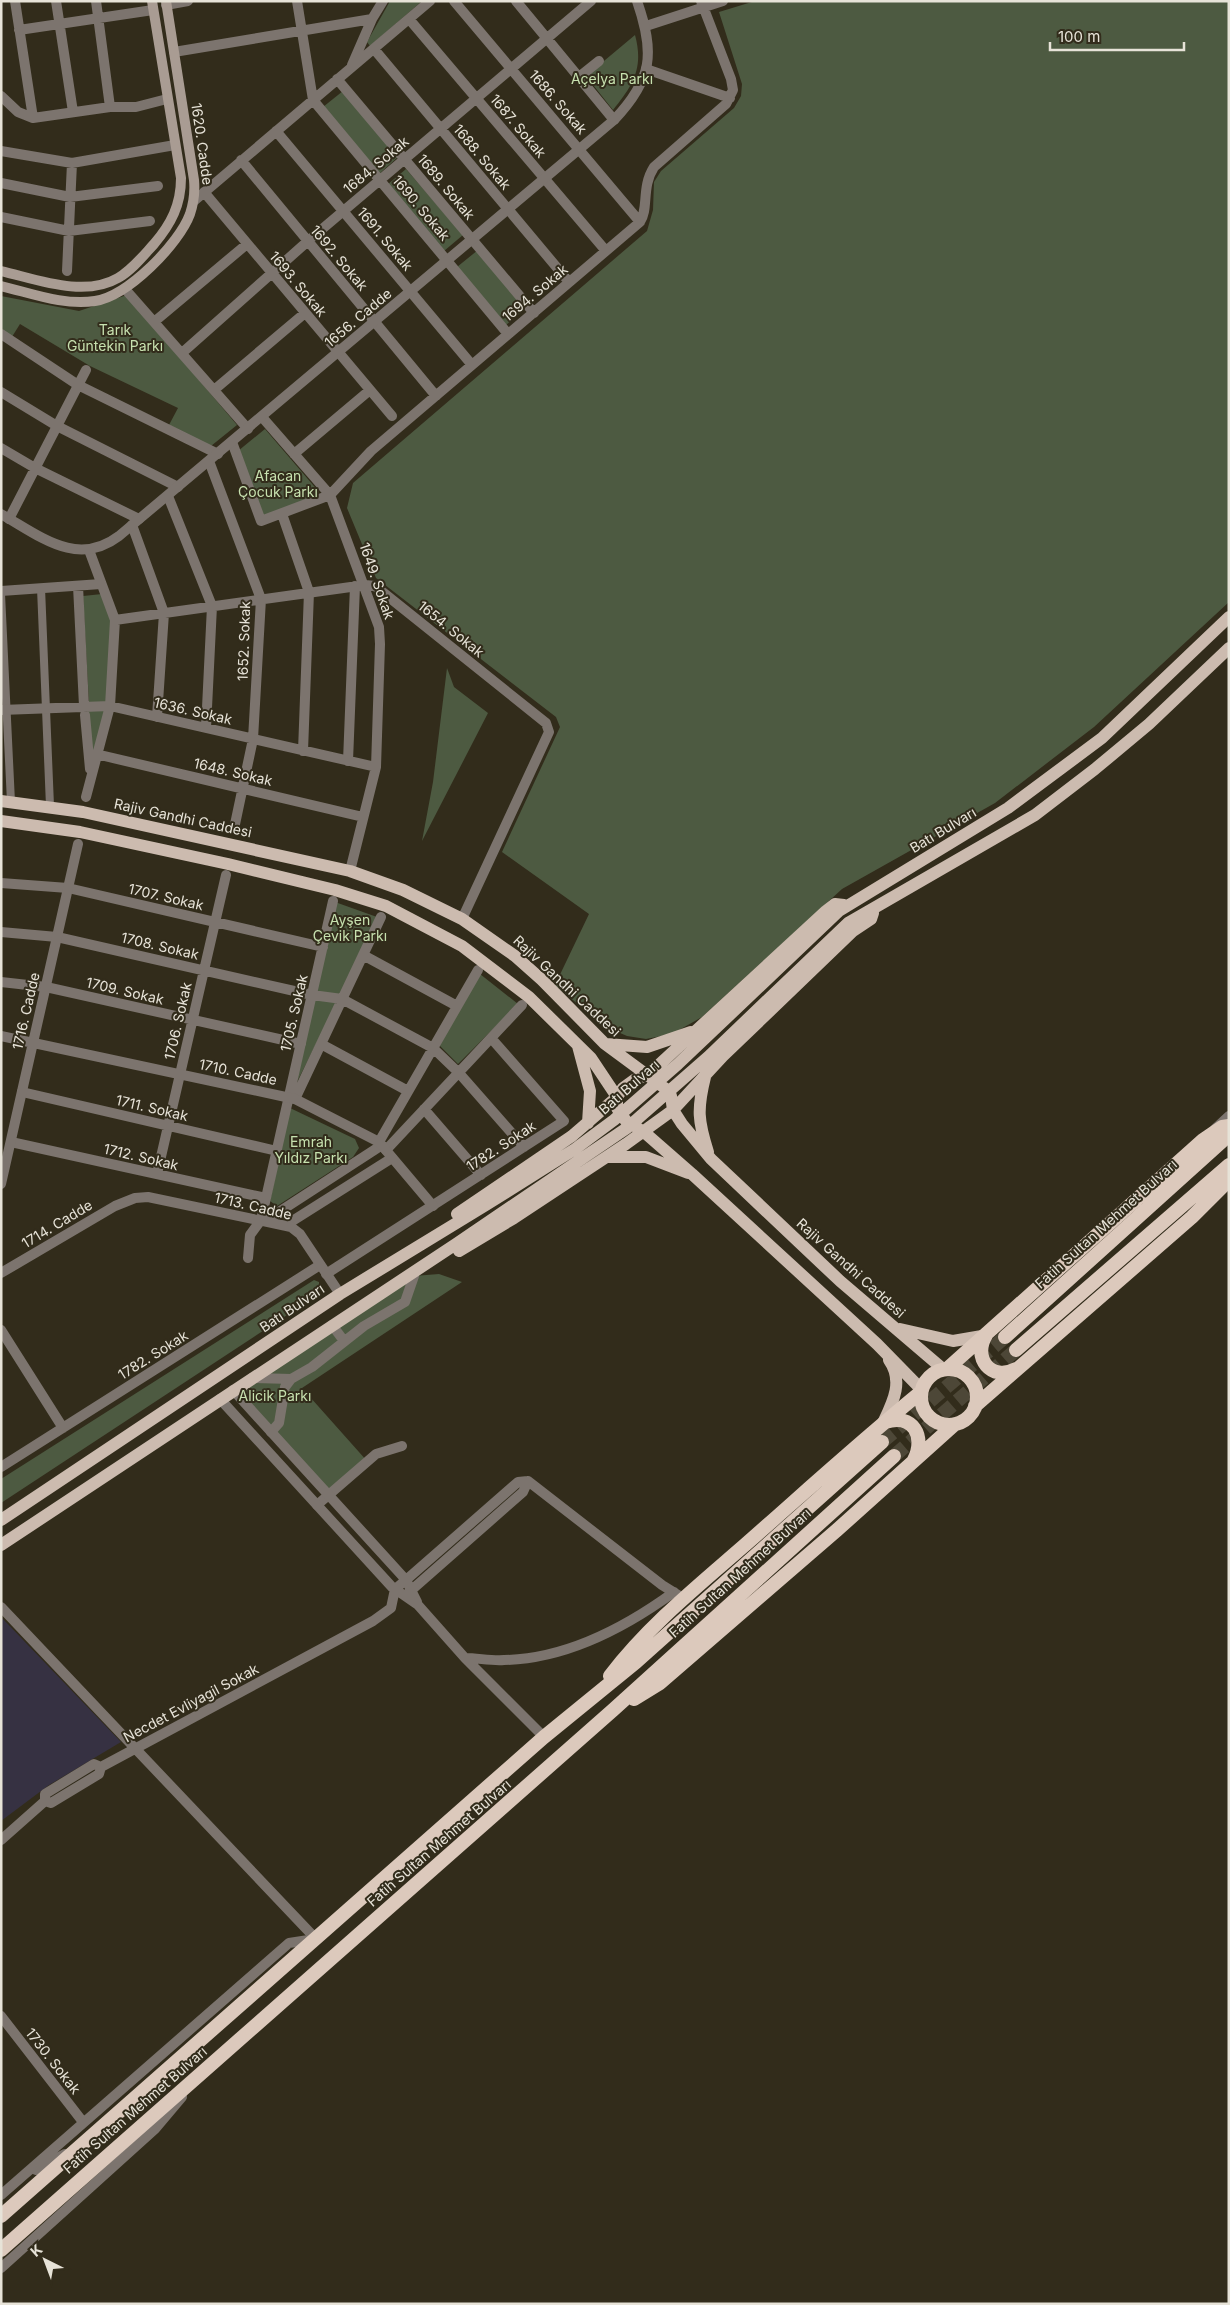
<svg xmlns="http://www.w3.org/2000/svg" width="1230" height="2305" viewBox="0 0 1230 2305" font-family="Inter,sans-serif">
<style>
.education{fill:#363142}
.green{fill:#4d5a41}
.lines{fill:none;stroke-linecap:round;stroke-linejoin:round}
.trunk-tunnel{stroke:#4d4737;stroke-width:14;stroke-dasharray:14 7;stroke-linecap:butt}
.pedestrian{stroke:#7c746e;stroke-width:8}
.minor{stroke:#7c746e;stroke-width:10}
.tertiary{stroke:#7c746e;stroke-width:10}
.secondary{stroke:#a99c93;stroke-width:10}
.primary{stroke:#ccbbaf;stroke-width:12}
.trunk{stroke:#dcc9bc;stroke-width:14}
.labels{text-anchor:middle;stroke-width:4;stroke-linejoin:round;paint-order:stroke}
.park-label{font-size:14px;fill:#c7e1af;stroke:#322c1b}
.street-label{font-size:14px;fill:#e7e3d8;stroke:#322c1b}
</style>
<rect width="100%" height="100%" fill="#322c1b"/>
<path class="education" d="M 1,1617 L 121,1742 L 49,1785 L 1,1821 Z"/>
<path class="green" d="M 390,1 L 422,1 L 370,46 L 367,42 Z
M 755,1 L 1229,1 L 1229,602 L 1094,727 L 995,803 L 842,889 L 702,1017 L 672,1034 L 646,1039 L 627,1036 L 604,1026 L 555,985 L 589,914 L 502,852 L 560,727 L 556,717 L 376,578 L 347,508 L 353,483 L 647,231 L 653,210 L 654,182 L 661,171 L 734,108 L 741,96 L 742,84 L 719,12 Z
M 635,35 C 644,68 633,85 613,110 L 586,76 Z
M 343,91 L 398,157 L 379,174 L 323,107 Z
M 406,169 L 463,235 L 444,251 L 387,185 Z
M 478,250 L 526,308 L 506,325 L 457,267 Z
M 127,295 L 237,425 L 211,446 L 169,425 L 178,408 L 90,366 L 20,324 L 10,340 L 1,329 L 1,296 L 79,311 Z
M 265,429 L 319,492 L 291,507 L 262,518 L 238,451 Z
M 102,594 L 112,620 L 106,702 L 89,703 L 83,596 Z
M 447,668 L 454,687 L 488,713 L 422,841 L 433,782 Z
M 107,710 L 91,763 L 87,711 Z
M 335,902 L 377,917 L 339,997 L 315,994 Z
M 480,974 L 518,1004 L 458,1064 L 438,1044 Z
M 314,998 L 337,1002 L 294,1088 Z
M 290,1108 L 355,1139 L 359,1148 L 353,1157 L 277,1206 L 270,1201 Z
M 439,1274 L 462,1282 L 302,1388 L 367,1461 L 328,1495 L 233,1390 L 414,1276 Z
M 314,1280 L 319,1282 L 319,1294 L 1,1503 L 1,1479 Z"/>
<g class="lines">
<path class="trunk-tunnel" d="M 882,1442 L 1005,1337
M 894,1456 L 1016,1350"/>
<path class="pedestrian" d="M 41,588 L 50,806
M 1,594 L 11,802"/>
<path class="minor" d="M 15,1 L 33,118
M 56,1 L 73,112
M 96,1 L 110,107
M 297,1 L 313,100 L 508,334
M 454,1 L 640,222
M 516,1 L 614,120
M 166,5 L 188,1
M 409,19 L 606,251
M 646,26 L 723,1
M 19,30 L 153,10
M 374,49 L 569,282
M 174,52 L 372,19
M 352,65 L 372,19 L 383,1
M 646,69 L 730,98
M 579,77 L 599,61
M 337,79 L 534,313
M 1,96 L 18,112 L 33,118 L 110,107 L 136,107 L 167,99
M 276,131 L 472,365
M 1,151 L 72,163 L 175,145
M 241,160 L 436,396
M 1,183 L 70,197 L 158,186
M 204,192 L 392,416
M 194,201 L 430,1
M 1,217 L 69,231 L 150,221
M 67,271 L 72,163
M 125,289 L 248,429
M 154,322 L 247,244
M 1,334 L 78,385 L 218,454
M 182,353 L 308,241 L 591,1
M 214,390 L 305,313
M 1,392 L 57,426 L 178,487
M 262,417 L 330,495 L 379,627 L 380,644 L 376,767 L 350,871
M 232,442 L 261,521 L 330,495 L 371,451 L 640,222 C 649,209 641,187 654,167 L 726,104 L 733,90 L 731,79 L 701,1
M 1,448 L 35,468 L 139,519
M 294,454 L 370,390
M 209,461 L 261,599 L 253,739 L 234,829
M 168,496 L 212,606 L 206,728
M 282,514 L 309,592 L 303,751
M 9,519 L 86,370
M 132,525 L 164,613 L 157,717
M 78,586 L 84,706
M 1,591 L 101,584
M 115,620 L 365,585 L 375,586 L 546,723 L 549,732 L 462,919
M 1,710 L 110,706 L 376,767
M 85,715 L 90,769
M 96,754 L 363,817
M 348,761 L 355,586
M 86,797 L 110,706 L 115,620 L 89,550
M 1,883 L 68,888 L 323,947
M 1,932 L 57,937 L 312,995 L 342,999 L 433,1048 L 459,1073 L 524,1147
M 363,955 L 457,1006
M 1,982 L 46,987 L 301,1044
M 321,1044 L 408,1091
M 22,1092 L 277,1151
M 295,1099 L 381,917
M 424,1109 L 481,1175
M 11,1142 L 266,1198
M 379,1142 L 478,970
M 386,1150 L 522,1005
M 157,1174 L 226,875
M 261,1220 L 333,901
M 265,1221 L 382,1145
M 286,1225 L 392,1158
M 326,1274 L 564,1121 L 491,1038
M 332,1325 L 344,1341
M 1,1330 L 63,1428
M 252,1378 L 291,1379
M 271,1432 L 279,1423 L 285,1387 L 291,1379 L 312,1367 L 364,1326 L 405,1302 L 414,1276
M 1,1467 L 320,1265
M 317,1505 L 376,1454 L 402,1446"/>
<path class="tertiary" d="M 1,514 C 40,536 77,568 119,536 L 614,120 C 653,79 655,53 637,1
M 1,1036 L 295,1099 L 379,1142 L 433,1206
M 1215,1129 L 1229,1116
M 1,1184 L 78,844
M 248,1258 L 250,1235 L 261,1220
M 1,1273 L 115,1206 L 135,1198 L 148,1197 L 291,1227 L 300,1234 L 340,1294
M 233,1390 L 406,1580 L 417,1602
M 220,1399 L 392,1587 L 418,1605 L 465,1658 L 544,1737
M 528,1481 L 662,1585 L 678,1595
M 407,1594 L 523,1492 L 528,1481
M 1,1607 L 316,1939
M 465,1658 C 478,1658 491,1661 504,1660 C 565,1659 626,1627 674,1592
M 101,1767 L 373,1621 L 391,1608 L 395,1589 L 406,1580 L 518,1482 L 528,1481
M 45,1801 L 51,1803 L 99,1774 L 101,1767
M 1,1840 L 45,1801 L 45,1794 L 94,1764 L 101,1767
M 1,2016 L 83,2122
M 36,2170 L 65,2154
M 1,2195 L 289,1943 L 315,1939
M 1,2268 L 155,2129 L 182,2097"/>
<path class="secondary" d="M 1,271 C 36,279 84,298 118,278 C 132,270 143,256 154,244 C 171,224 181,205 181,178 L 152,1
M 1,286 C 31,293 64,306 95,301 C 128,296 179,244 190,214 C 194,202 195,191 194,180 L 166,1"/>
<path class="primary" d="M 1,801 L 83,812 L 350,871 L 403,890 L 462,919 L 515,956 L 542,980 L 605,1044 L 666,1089 L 671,1096 L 673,1110 L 682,1124 L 711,1159 L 840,1281 L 943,1369
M 1,821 L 80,832 L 228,864 L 335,890 L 386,906 L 462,946 L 529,997 L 591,1058 L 617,1097 L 617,1108 L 626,1121 L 644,1132 L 692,1174 L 877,1344 L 922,1390
M 606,1044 L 647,1047 L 691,1032
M 578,1046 L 590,1091 L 588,1123
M 705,1077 C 697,1109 698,1121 708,1152
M 609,1157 L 646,1157 L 688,1173
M 457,1214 L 572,1136 L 617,1097 L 623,1088 L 634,1080 L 649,1074 L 826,911 L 835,904 L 844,905
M 459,1251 L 514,1218 L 626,1144 L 673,1110 L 723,1056 L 853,931 L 871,919 L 873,913
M 900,1329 L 953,1341 L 982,1336
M 883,1423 C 893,1402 904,1381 889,1360
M 1,1520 L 340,1294 L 486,1205 L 575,1149 L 614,1120 L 678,1064 L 839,911 L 1008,808 L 1102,738 L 1229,617
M 1,1545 L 456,1244 L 627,1128 L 708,1057 L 848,923 L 1035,815 L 1095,769 L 1149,724 L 1229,648"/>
<path class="trunk" d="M 986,1335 C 972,1358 991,1382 1016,1369
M 1005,1337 L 1229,1135
M 1016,1350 L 1229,1165
M 947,1369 L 1203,1140 L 1222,1127 L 1229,1126
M921 1397a28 28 0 1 1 56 0a28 28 0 1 1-56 0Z
M 975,1406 L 1192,1217 L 1229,1180
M 885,1422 C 913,1413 926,1436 914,1460
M 610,1676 C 648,1626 699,1585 746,1544 C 804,1493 861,1441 921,1392
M 634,1699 L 660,1683 L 837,1530 L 955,1424
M 1,2216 L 544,1737 L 636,1662 L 882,1442
M 1,2250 L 613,1710 L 894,1456"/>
</g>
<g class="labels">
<g class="park-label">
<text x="612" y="84">Açelya Parkı</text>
<text x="115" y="335">Tarık<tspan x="115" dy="16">Güntekin Parkı</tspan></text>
<text x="278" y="481">Afacan<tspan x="278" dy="16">Çocuk Parkı</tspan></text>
<text x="350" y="925">Ayşen<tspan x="350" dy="16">Çevik Parkı</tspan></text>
<text x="311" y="1147">Emrah<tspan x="311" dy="16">Yıldız Parkı</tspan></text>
<text x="275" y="1401">Alicik Parkı</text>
</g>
<g class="street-label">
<text transform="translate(558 102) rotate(49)" y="5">1686. Sokak</text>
<text transform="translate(518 126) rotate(50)" y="5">1687. Sokak</text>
<text transform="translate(202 144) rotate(82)" y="5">1620. Cadde</text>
<text transform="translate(482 157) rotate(50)" y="5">1688. Sokak</text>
<text transform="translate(376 165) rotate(-40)" y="5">1684. Sokak</text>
<text transform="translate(446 187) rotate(50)" y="5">1689. Sokak</text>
<text transform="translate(421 208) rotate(50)" y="5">1690. Sokak</text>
<text transform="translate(385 239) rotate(50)" y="5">1691. Sokak</text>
<text transform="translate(339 258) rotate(50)" y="5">1692. Sokak</text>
<text transform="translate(298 284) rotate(50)" y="5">1693. Sokak</text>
<text transform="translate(535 293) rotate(-40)" y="5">1694. Sokak</text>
<text transform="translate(358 318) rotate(-40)" y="5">1656. Cadde</text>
<text transform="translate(377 581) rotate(71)" y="5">1649. Sokak</text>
<text transform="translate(451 629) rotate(39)" y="5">1654. Sokak</text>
<text transform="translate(244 641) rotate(-88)" y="5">1652. Sokak</text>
<text transform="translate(193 711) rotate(13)" y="5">1636. Sokak</text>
<text transform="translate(233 772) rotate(13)" y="5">1648. Sokak</text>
<text transform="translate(183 818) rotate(12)" y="5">Rajiv Gandhi Caddesi</text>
<text transform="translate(943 830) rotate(-31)" y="5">Batı Bulvarı</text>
<text transform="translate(166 897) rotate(13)" y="5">1707. Sokak</text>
<text transform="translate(160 946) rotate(13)" y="5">1708. Sokak</text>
<text transform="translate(567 986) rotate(43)" y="5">Rajiv Gandhi Caddesi</text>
<text transform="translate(125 991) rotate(13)" y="5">1709. Sokak</text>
<text transform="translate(26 1011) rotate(-77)" y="5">1716. Cadde</text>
<text transform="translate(294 1013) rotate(-77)" y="5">1705. Sokak</text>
<text transform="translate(178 1021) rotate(-77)" y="5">1706. Sokak</text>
<text transform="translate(238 1072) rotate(12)" y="5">1710. Cadde</text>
<text transform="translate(629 1087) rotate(-41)" y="5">Batı Bulvarı</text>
<text transform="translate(152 1108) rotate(13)" y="5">1711. Sokak</text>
<text transform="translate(501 1146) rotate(-33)" y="5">1782. Sokak</text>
<text transform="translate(141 1157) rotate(13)" y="5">1712. Sokak</text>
<text transform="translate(253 1206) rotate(13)" y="5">1713. Cadde</text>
<text transform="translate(57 1224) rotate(-31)" y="5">1714. Cadde</text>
<text transform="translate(1106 1224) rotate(-42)" y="5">Fatih Sultan Mehmet Bulvarı</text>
<text transform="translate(851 1268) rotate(42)" y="5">Rajiv Gandhi Caddesi</text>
<text transform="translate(292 1308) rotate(-34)" y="5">Batı Bulvarı</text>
<text transform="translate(153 1355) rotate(-32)" y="5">1782. Sokak</text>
<text transform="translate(740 1573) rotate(-42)" y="5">Fatih Sultan Mehmet Bulvarı</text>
<text transform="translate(191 1703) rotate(-28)" y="5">Necdet Evliyagil Sokak</text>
<text transform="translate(439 1843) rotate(-41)" y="5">Fatih Sultan Mehmet Bulvarı</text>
<text transform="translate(53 2061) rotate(52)" y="5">1730. Sokak</text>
<text transform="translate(135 2110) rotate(-41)" y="5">Fatih Sultan Mehmet Bulvarı</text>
</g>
</g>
<rect width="1230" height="2305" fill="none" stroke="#e7e3d8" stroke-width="5"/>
<g transform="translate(45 2260) rotate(318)" stroke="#322c1b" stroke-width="4" paint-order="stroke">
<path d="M0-4L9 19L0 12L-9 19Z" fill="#e7e3d8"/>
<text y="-8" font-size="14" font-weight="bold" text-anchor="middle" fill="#e7e3d8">K</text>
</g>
<path d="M1050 42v8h134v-8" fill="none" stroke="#e7e3d8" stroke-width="2.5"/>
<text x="1058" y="42" font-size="15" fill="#e7e3d8" stroke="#322c1b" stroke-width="4" paint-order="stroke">100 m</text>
</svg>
